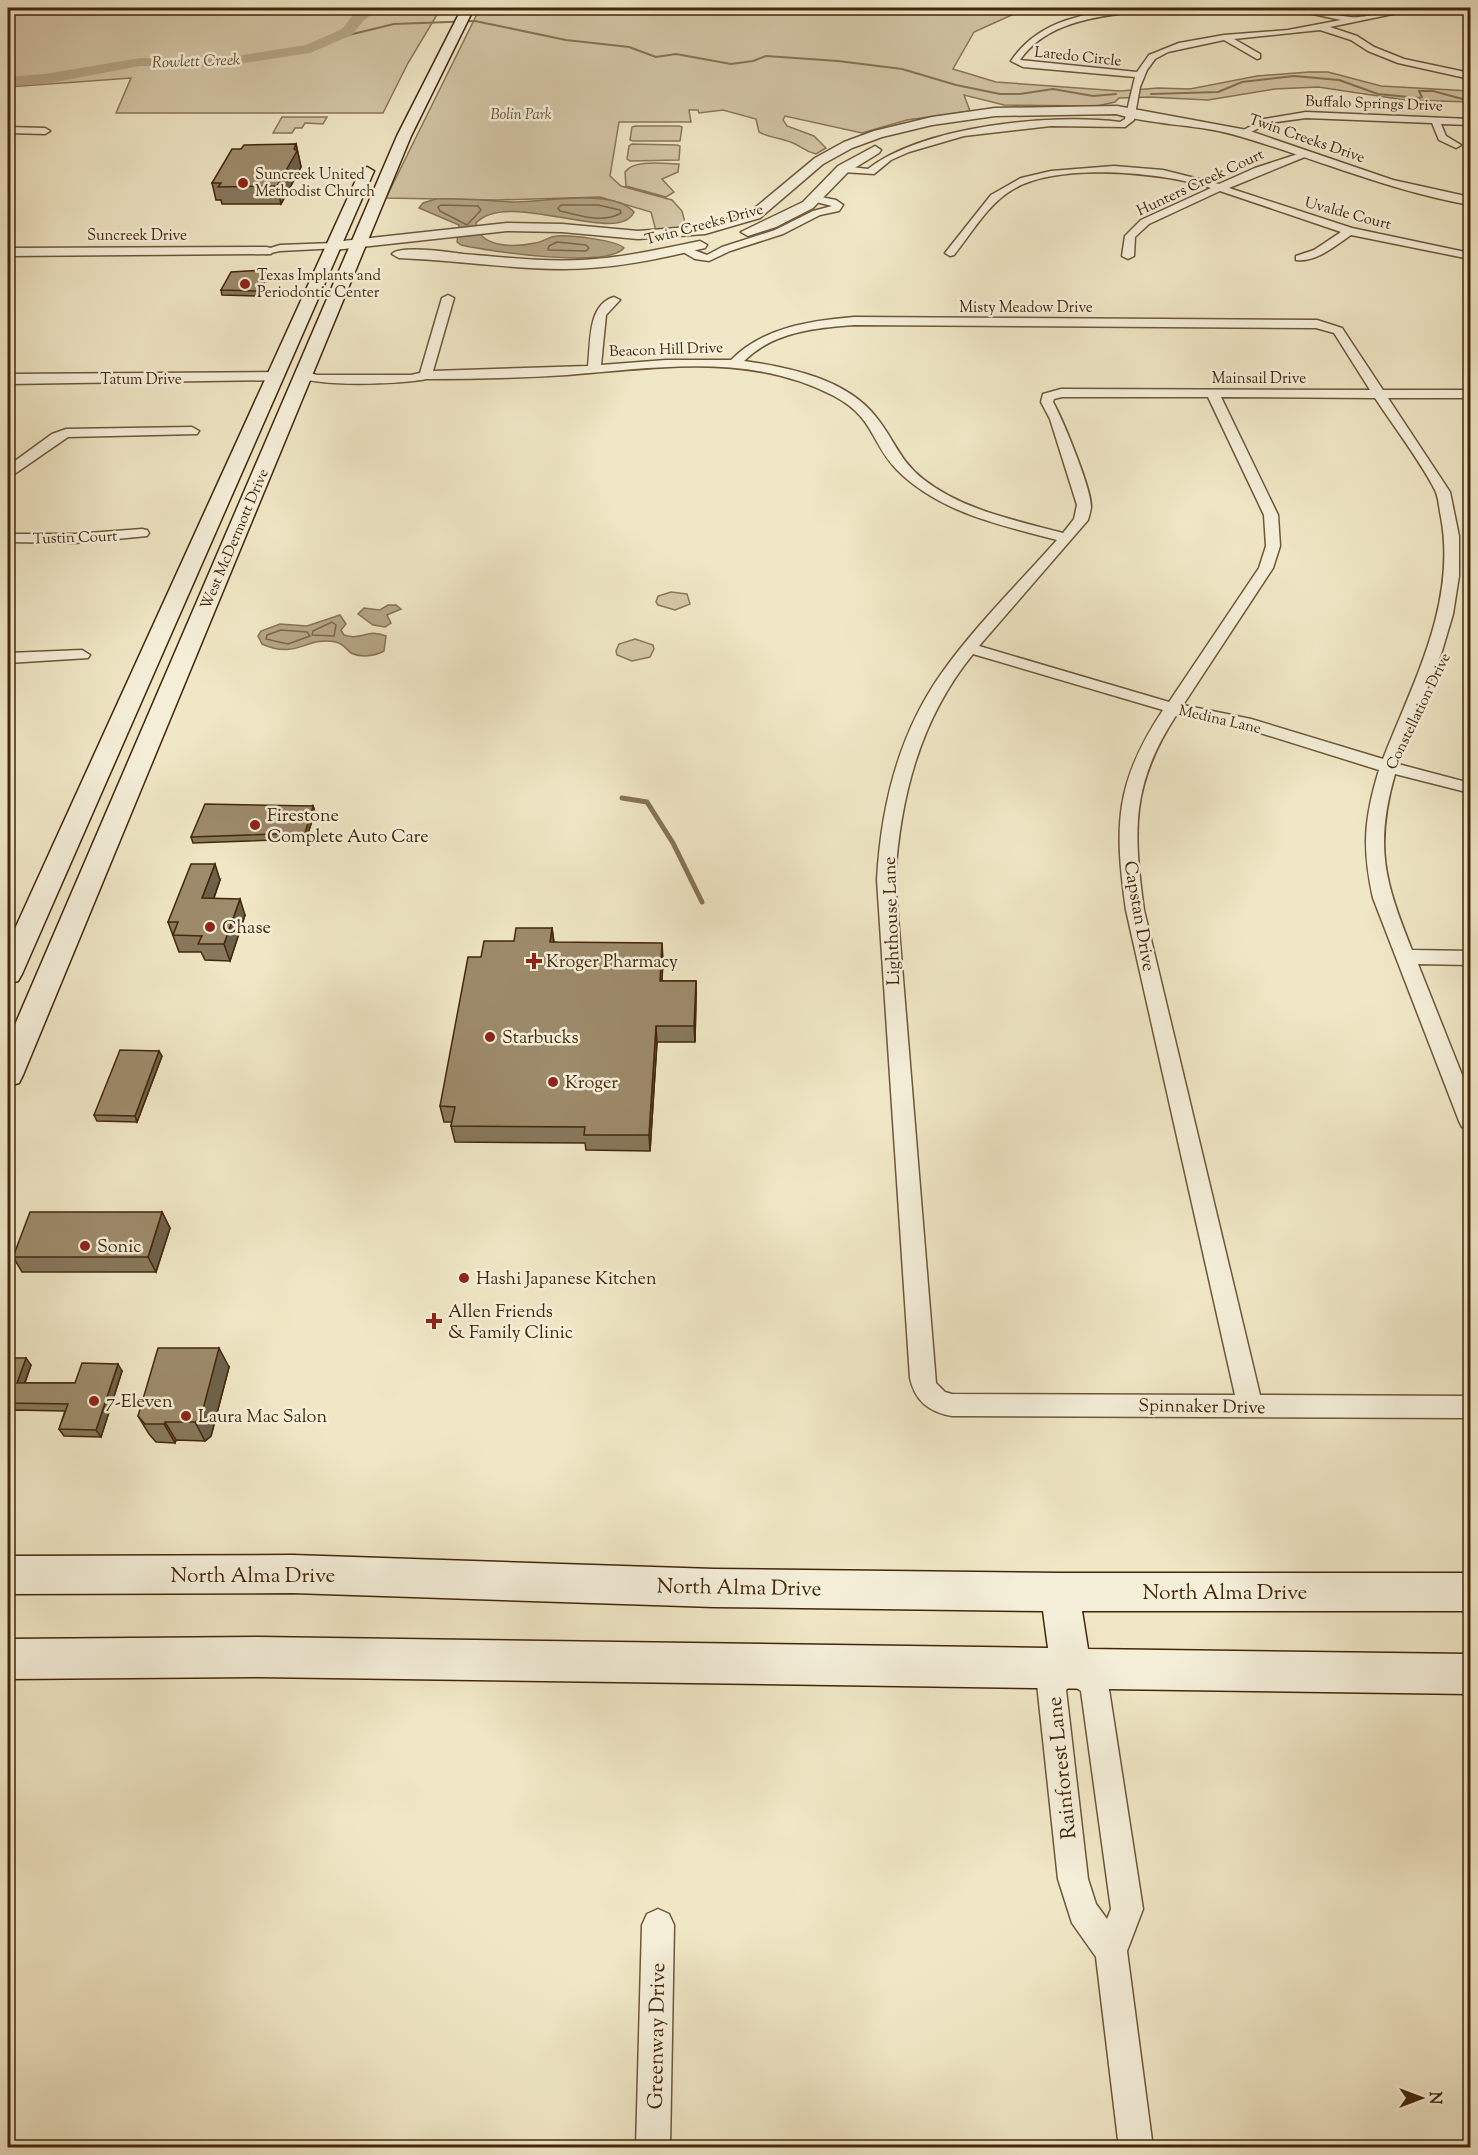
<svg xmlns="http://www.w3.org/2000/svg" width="1478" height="2155" viewBox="0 0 1478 2155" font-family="'Sorts Mill Goudy',serif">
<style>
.green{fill:#d3c6a6;stroke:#8b7658;stroke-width:1.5}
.water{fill:#b5a686;stroke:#877354;stroke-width:1.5}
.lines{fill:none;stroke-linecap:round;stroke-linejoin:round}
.shore{stroke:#7c6648;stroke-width:1.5}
.stream-far1{stroke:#877354;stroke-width:2}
.stream{stroke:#877354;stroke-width:5}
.river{fill:#b5a686;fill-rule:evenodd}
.minor-casing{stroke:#6e5738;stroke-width:3}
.tertiary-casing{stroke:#6e5738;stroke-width:3}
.secondary-casing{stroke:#432709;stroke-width:3}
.minor{fill:#f5efda;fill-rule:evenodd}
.tertiary{fill:#f5efda;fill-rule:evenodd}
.secondary{fill:#f5efda;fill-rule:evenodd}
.wall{fill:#87785c;stroke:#432709;stroke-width:1.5}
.shaded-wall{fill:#6e614b;stroke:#432709;stroke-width:1.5}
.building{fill:#9d8b6b;stroke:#432709;stroke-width:1.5}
.poi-dot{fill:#8f2418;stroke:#f5efda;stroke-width:2}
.labels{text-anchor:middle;stroke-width:5;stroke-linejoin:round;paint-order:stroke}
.far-street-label{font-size:15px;fill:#432709;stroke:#f5efda}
.far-park-label{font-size:15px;font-style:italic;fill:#674f30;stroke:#f5efda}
.far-poi-label{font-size:15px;fill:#432709;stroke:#f5efda;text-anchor:start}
.far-water-label{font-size:16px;font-style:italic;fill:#654d2e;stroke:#f5efda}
.poi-label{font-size:18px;fill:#432709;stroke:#f5efda;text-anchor:start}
.street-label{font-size:18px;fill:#432709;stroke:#f5efda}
.near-street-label{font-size:21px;fill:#432709;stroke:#f5efda}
</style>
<rect width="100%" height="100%" fill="#f0e7c6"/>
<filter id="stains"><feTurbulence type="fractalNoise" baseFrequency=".00333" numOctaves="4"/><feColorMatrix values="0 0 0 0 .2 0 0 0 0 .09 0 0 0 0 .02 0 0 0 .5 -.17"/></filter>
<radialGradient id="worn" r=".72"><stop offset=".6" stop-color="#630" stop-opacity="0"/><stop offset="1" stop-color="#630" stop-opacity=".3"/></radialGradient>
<path class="green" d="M 8,8 L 441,8 L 408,63 L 383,113 L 116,113 L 131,78 L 8,87 Z
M 480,8 L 1027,8 L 974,32 L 953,69 L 996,82 L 1120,91 L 1158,88 L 1190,89 L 1257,76 L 1309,72 L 1328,72 L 1381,86 L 1470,91 L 1470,102 L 1405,100 L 1318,87 L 1275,89 L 1208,100 L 1148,97 L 1119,98 L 1115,102 L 1097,106 L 1004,105 L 964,95 L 970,111 L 907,120 L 862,133 L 785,116 L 783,120 L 787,126 L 814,136 L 826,148 L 816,154 C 804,151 801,146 793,143 C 782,138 770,138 759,132 L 756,119 L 723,110 L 699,113 L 698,110 L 689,110 L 691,122 L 619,122 L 610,176 L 621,186 L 672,200 L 682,211 L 687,230 L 656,231 L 651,212 L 600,197 L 496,200 L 386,198 Z
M 282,117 L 327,117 L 323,124 L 305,123 L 302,128 L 295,128 L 292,133 L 273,133 Z
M 635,126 L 679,126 L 682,127 L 680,141 L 633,141 L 630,140 L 632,127 Z
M 632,144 L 677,145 L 680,146 L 679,160 L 630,161 L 627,159 L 629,146 Z
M 679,164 L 678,172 L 662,179 L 674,192 L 666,197 L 626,186 L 625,172 C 634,159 664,164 679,164 Z
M 671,592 L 687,594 L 690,604 L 675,610 L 658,605 L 656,602 L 658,596 Z
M 635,639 L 653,645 L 654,649 L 650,657 L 632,661 L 617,655 L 616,651 L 619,644 Z"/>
<path class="water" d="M 436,199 C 462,198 489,201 516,202 C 545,202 613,188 634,212 C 619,247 508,188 476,223 C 479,249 517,247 535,243 C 543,242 550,236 557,236 C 569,235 617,240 624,248 C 607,269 487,251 461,245 L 457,242 L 459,225 L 419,208 L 423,203 Z
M 388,605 L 396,605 L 401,609 L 387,615 L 391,623 L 385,627 L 373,625 L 358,614 L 364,608 L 380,610 Z
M 340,615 L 346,624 L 341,630 L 344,635 C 363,641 366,628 386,636 L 384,651 C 375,656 361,658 351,653 C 346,649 344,644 336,642 C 306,636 297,660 262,644 L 258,636 L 261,631 L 280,624 L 307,626 Z"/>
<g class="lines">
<path class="shore" d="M 441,205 L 478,206 L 481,210 L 467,225 L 440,211 L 438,207 Z
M 561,205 L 598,205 L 620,210 L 621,213 C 602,224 580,215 560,211 L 558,208 Z
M 557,242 L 586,245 L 589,248 L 586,251 L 548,250 L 549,246 Z
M 332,622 L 336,625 L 334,636 L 312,635 L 313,631 Z
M 281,630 L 307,632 L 310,636 L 288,644 L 266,639 L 267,635 Z"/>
<path class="stream-far1" d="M 328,40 L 394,24 L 475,21 L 566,40 L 629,47 L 656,57 L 676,54 L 731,64 L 753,61 L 766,56 L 838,61 L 902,69 L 956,85 L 1000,94 L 1020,94 L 1053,89 L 1093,96 L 1116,94
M 1151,94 L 1218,92 L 1242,82 L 1294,76 L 1339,80 L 1378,94 L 1419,98 L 1422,97 L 1419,91 L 1433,91 L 1470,101"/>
<path class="stream" d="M 622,798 L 647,802 L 673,843 L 702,902"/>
<path class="river" d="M 364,8 L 380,8 L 364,20 L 352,35 L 310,53 L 218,67 L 140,66 L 45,84 L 8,86 L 8,77 L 45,74 L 140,58 L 218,59 L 306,45 L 342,29 L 354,14 Z"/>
<g class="minor-casing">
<path id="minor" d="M 1128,8 L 1149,8 C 1141,13 1127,12 1118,14 C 1081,19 1042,28 1020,60 L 1137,72 L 1149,55 L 1179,43 L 1224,35 L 1288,30 L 1341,20 L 1294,10 L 1293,8 C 1313,8 1331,15 1350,17 C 1365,19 1395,8 1416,8 L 1412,10 L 1330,27 L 1357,36 L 1374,47 L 1404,59 L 1470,73 L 1470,79 L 1398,63 L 1368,51 L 1351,40 L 1320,30 L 1234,39 L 1260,54 L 1260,58 L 1257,59 L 1224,40 L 1168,52 L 1155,59 L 1147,70 L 1140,87 L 1134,120 L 1125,127 L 1051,126 L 964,136 L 909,152 L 891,160 L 874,174 L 843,172 L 838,169 L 843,166 L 868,169 C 923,126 1052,113 1120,122 L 1125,119 L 1135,77 L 1023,67 L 1011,61 C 1038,21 1082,14 1128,8 Z
M 1306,112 L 1470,119 L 1470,125 L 1441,124 L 1446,136 L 1461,145 L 1456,148 L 1439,140 L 1432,123 L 1306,118 L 1269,123 L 1243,136 L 1238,133 L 1264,119 Z
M 8,127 L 45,128 L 50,131 L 45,134 L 8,133 Z
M 1304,152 L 1312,154 L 1229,188 L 1352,228 L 1470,253 L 1470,259 L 1351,235 C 1336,245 1316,263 1296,260 L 1296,256 L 1314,250 L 1341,232 L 1220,191 L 1149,224 L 1135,237 L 1134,256 L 1128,259 L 1122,256 L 1125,236 L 1141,220 L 1211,188 C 1162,172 1057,162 1012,190 C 988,204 971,234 954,255 L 950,256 L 945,253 L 991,195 L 1021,178 L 1051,171 L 1114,166 L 1163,170 L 1219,184 L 1255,168 Z
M 816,196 L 836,200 L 843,205 L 839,211 L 820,215 L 783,234 L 730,251 L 709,261 L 695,259 L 678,249 L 683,246 L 707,255 L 722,247 L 775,230 L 813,211 L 832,206 L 812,201 L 812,197 Z
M 334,243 L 338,244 L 338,248 L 280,251 L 266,254 L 261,251 L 280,245 Z
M 448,295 L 454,298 L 433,371 L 588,366 C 591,343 587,305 614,297 L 620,300 L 606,315 L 601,365 L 666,360 L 731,360 C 764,327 809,321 854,317 L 1317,320 L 1342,328 L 1383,390 L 1470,390 L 1470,398 L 1388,398 L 1450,492 L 1459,536 L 1459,576 L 1453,614 L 1442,651 L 1398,764 L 1470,783 L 1470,793 L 1395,774 C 1374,847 1385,882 1412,950 L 1470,951 L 1470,965 L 1418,964 L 1470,1095 L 1470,1129 L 1462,1127 L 1459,1121 L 1373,898 C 1362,848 1364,819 1379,770 L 1241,727 L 1177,714 C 1131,784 1133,830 1144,910 L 1260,1395 L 1470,1396 L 1470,1418 L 952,1416 C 929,1412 915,1401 910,1378 L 877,880 C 881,807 898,735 941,674 C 975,626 1018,584 1057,540 C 1001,525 940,513 897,470 C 870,442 875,418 834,396 C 751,352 656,368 567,375 C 520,378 473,379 426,379 C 406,384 310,388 296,375 L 302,371 L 317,375 L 411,375 L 420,373 L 442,298 ZM 854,325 L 1316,328 L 1334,333 L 1370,390 L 1061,389 L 1043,394 L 1041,402 L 1050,419 L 1077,505 L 1074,519 L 1063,533 C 1015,520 962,510 923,479 C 899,460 894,439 876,417 C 847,379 788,367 744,361 C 773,332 814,328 854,325 ZM 1062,397 L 1208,397 L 1264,515 L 1266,546 L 1259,568 L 1169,702 L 979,646 L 1088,520 C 1089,516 1091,510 1091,506 C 1091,488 1063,420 1053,402 L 1054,399 ZM 1221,397 L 1375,398 C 1394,427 1419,459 1435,490 C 1439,498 1439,509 1441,517 C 1457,603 1413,682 1383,759 L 1251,719 L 1183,705 L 1273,568 L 1280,546 L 1278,515 ZM 973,654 L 1163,710 C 1115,782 1114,826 1126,910 L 1235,1395 L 952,1394 L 945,1392 L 936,1383 L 895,880 C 900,797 920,719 973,654 Z
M 192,427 L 199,431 L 197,434 L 68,437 L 13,475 L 8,476 L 8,466 L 52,434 L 66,429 Z
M 142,529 L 147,530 L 149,533 L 147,536 L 75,543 L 8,542 L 8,534 L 75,534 Z
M 82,650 L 90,655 L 88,658 L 8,663 L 8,653 Z
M 1071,1654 L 1104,1673 L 1108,1683 L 1143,1909 L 1127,1951 L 1153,2148 L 1119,2148 L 1096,1957 L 1072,1923 L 1058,1879 L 1037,1684 C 1043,1669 1056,1660 1071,1654 ZM 1072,1685 L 1081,1691 L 1111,1909 L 1107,1919 L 1096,1904 L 1088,1879 L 1066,1690 Z
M 658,1909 L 669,1914 L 674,1925 L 670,2148 L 636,2148 L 642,1925 L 647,1914 Z"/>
</g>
<g class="tertiary-casing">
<path id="tertiary" d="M 1117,106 L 1247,130 L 1393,180 L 1470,197 L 1470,205 C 1391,191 1319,160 1242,137 C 1202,124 1156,126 1116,114 L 995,116 L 932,125 L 882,137 L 852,148 L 823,164 L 760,218 L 705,234 L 638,239 L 562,232 L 507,231 L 334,250 L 327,246 L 334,242 L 507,223 L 562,224 L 638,231 L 704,226 L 750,212 L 815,158 L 844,142 L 874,131 L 932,117 L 995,108 Z
M 875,146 L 881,150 L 879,153 L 848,172 L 813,208 L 776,227 L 748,236 L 741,232 L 803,202 L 838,166 Z
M 700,241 L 707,245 L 705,248 C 659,259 612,269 564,269 C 509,269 454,260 399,258 L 392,254 C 400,245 449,252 463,254 C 503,257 543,262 582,260 C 622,258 661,249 700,241 Z
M 266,247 L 271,248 L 273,251 L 271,254 L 8,256 L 8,248 Z
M 275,372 L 283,377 L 281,380 L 8,384 L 8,374 Z"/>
</g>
<g class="secondary-casing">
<path id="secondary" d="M 462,8 L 474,8 L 411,136 L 23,1075 L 19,1083 L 8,1086 L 8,1041 L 397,136 Z
M 367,167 L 374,171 L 22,974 L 18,981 L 8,984 L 8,944 L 360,171 Z
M 293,1555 L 714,1569 L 1060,1573 L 1470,1573 L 1470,1611 L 1082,1611 L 1088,1649 L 1470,1654 L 1470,1694 L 258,1677 L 8,1679 L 8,1639 L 258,1637 L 1048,1648 L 1043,1611 L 714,1607 L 293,1593 L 8,1594 L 8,1556 Z"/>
</g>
<use href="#minor" class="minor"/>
<use href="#tertiary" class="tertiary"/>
<use href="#secondary" class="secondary"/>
</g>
<path class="wall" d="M 296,144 L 301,167 L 281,204 L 222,204 L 221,200 L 216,200 L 212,183 L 241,149 Z
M 266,270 L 267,275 L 259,296 L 222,295 L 221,290 Z
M 313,806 L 315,812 L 306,839 L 193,843 L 191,837 Z
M 220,880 L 214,898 L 245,915 L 230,961 L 205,960 L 201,952 L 179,952 L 168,922 Z
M 552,928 L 554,942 L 663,959 L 662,981 L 696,981 L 696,997 L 695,1042 L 657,1042 L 650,1151 L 586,1150 L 585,1143 L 455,1142 L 451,1126 L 452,1122 L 444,1122 L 440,1106 L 514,941 Z
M 162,1056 L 137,1122 L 97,1121 L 94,1115 Z
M 162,1212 L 170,1228 L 156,1272 L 22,1272 L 13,1257 Z
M 8,1358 L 31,1365 L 25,1383 L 75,1383 L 122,1371 L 101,1437 L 64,1436 L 59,1429 L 65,1411 L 13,1410 L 8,1424 Z
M 229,1367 L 211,1436 L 205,1441 L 176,1440 L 175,1443 L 156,1442 L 149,1434 L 138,1416 Z"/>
<path class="shaded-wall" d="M 296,144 L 301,167 L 281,204 L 277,186 Z
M 266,270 L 267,275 L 259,296 L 257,291 Z
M 313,806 L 315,812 L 306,839 L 305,833 Z
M 215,864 L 220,880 L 208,914 L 202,898 Z
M 240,899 L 245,915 L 230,961 L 224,944 Z
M 552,928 L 554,944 L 550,942 Z
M 662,943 L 663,959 L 661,997 L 660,981 Z
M 696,981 L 696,997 L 695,1042 L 694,1026 Z
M 656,1026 L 657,1042 L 650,1151 L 649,1135 Z
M 159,1051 L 162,1056 L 137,1122 L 135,1116 Z
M 162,1212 L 170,1228 L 156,1272 L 148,1257 Z
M 219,1348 L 229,1367 L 211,1436 L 205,1441 L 195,1422 Z
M 26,1358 L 31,1365 L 22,1390 L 17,1383 Z
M 118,1364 L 122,1371 L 101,1437 L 96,1430 Z
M 8,1403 L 13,1410 L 8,1424 Z
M 165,1422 L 176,1440 L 175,1443 L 164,1424 Z"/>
<path class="building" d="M 296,144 L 294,149 L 297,151 L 277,186 L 218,187 L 221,183 L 212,183 L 232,149 L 241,149 L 244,145 Z
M 266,270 L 257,291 L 221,290 L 231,272 Z
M 205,804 L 313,806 L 305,833 L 191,837 Z
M 191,864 L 215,864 L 202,898 L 240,899 L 224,944 L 198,944 L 202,936 L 173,935 L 178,922 L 168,922 Z
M 516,928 L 552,928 L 550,942 L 662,943 L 660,981 L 696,981 L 694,1026 L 656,1026 L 649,1135 L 584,1135 L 585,1127 L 451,1126 L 455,1107 L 440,1106 L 468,957 L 481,957 L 484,941 L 514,941 Z
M 120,1050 L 159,1051 L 135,1116 L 94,1115 Z
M 30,1212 L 162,1212 L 148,1257 L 13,1257 Z
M 158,1348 L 219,1348 L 201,1417 L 195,1422 L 165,1422 L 164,1424 L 145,1424 L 138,1416 Z
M 8,1358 L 26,1358 L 17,1383 L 75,1383 L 82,1363 L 118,1364 L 96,1430 L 59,1429 L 68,1404 L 8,1403 Z"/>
<g class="poi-dot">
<circle cx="243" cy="183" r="6"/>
<circle cx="245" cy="284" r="6"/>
<circle cx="255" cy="825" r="6"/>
<circle cx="210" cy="927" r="6"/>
<path d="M531 952h6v6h6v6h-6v6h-6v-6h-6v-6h6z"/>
<circle cx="490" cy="1037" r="6"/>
<circle cx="553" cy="1082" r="6"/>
<circle cx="85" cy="1246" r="6"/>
<circle cx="464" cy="1278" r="6"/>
<path d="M431 1312h6v6h6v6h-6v6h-6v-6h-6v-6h6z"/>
<circle cx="94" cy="1401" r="6"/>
<circle cx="186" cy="1416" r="6"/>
</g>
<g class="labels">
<g class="far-street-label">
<text transform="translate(1078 56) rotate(6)" y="5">Laredo Circle</text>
<text transform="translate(1374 103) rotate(2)" y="5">Buffalo Springs Drive</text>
<text transform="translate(1307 138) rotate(19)" y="5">Twin Creeks Drive</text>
<text transform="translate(1200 182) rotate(-25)" y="5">Hunters Creek Court</text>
<text transform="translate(1348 213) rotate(15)" y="5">Uvalde Court</text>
<text transform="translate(704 224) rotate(-15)" y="5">Twin Creeks Drive</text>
<text x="137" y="240">Suncreek Drive</text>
<text x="1026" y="312">Misty Meadow Drive</text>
<text transform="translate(666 349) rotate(-2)" y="5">Beacon Hill Drive</text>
<text x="1259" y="383">Mainsail Drive</text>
<text x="141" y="384">Tatum Drive</text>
<text transform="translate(75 537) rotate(-2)" y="5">Tustin Court</text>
<text transform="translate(234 539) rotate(-67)" y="5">West McDermott Drive</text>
<text transform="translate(1418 711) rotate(-64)" y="5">Constellation Drive</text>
<text transform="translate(1220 719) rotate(13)" y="5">Medina Lane</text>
</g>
<g class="far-park-label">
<text x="521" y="119">Bolin Park</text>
</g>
<g class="far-poi-label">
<text x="255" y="179">Suncreek United<tspan x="255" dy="17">Methodist Church</tspan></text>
<text x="257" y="280">Texas Implants and<tspan x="257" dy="17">Periodontic Center</tspan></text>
</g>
<g class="far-water-label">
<text transform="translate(196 60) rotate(-2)" y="6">Rowlett Creek</text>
</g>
<g class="poi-label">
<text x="267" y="821">Firestone<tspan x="267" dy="21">Complete Auto Care</tspan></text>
<text x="222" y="933">Chase</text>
<text x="546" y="967">Kroger Pharmacy</text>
<text x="502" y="1043">Starbucks</text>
<text x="565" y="1088">Kroger</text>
<text x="97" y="1252">Sonic</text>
<text x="476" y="1284">Hashi Japanese Kitchen</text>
<text x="448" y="1317">Allen Friends<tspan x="448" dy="21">&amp; Family Clinic</tspan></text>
<text x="106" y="1407">7-Eleven</text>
<text x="198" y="1422">Laura Mac Salon</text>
</g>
<g class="street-label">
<text transform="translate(1140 916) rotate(80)" y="6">Capstan Drive</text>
<text transform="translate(891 921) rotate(-92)" y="6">Lighthouse Lane</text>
<text transform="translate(1202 1406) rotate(1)" y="6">Spinnaker Drive</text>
</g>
<g class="near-street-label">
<text x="253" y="1582">North Alma Drive</text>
<text transform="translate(739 1587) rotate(1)" y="7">North Alma Drive</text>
<text x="1225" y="1599">North Alma Drive</text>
<text transform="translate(1061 1768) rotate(-96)" y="7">Rainforest Lane</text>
<text transform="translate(656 2036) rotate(-89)" y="7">Greenway Drive</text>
</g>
</g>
<rect width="1478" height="2155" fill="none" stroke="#f0e7c6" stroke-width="30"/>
<rect x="9" y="9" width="1460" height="2137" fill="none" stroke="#432709" stroke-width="3"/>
<rect x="15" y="15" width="1448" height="2125" fill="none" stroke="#432709" stroke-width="1.5"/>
<g transform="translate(1421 2098) rotate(90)" stroke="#f5efda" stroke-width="4.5" paint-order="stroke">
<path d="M0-4.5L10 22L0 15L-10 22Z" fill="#432709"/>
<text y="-9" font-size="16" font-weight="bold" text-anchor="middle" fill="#432709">N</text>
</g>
<rect width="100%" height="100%" filter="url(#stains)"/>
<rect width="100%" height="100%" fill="url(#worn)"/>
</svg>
